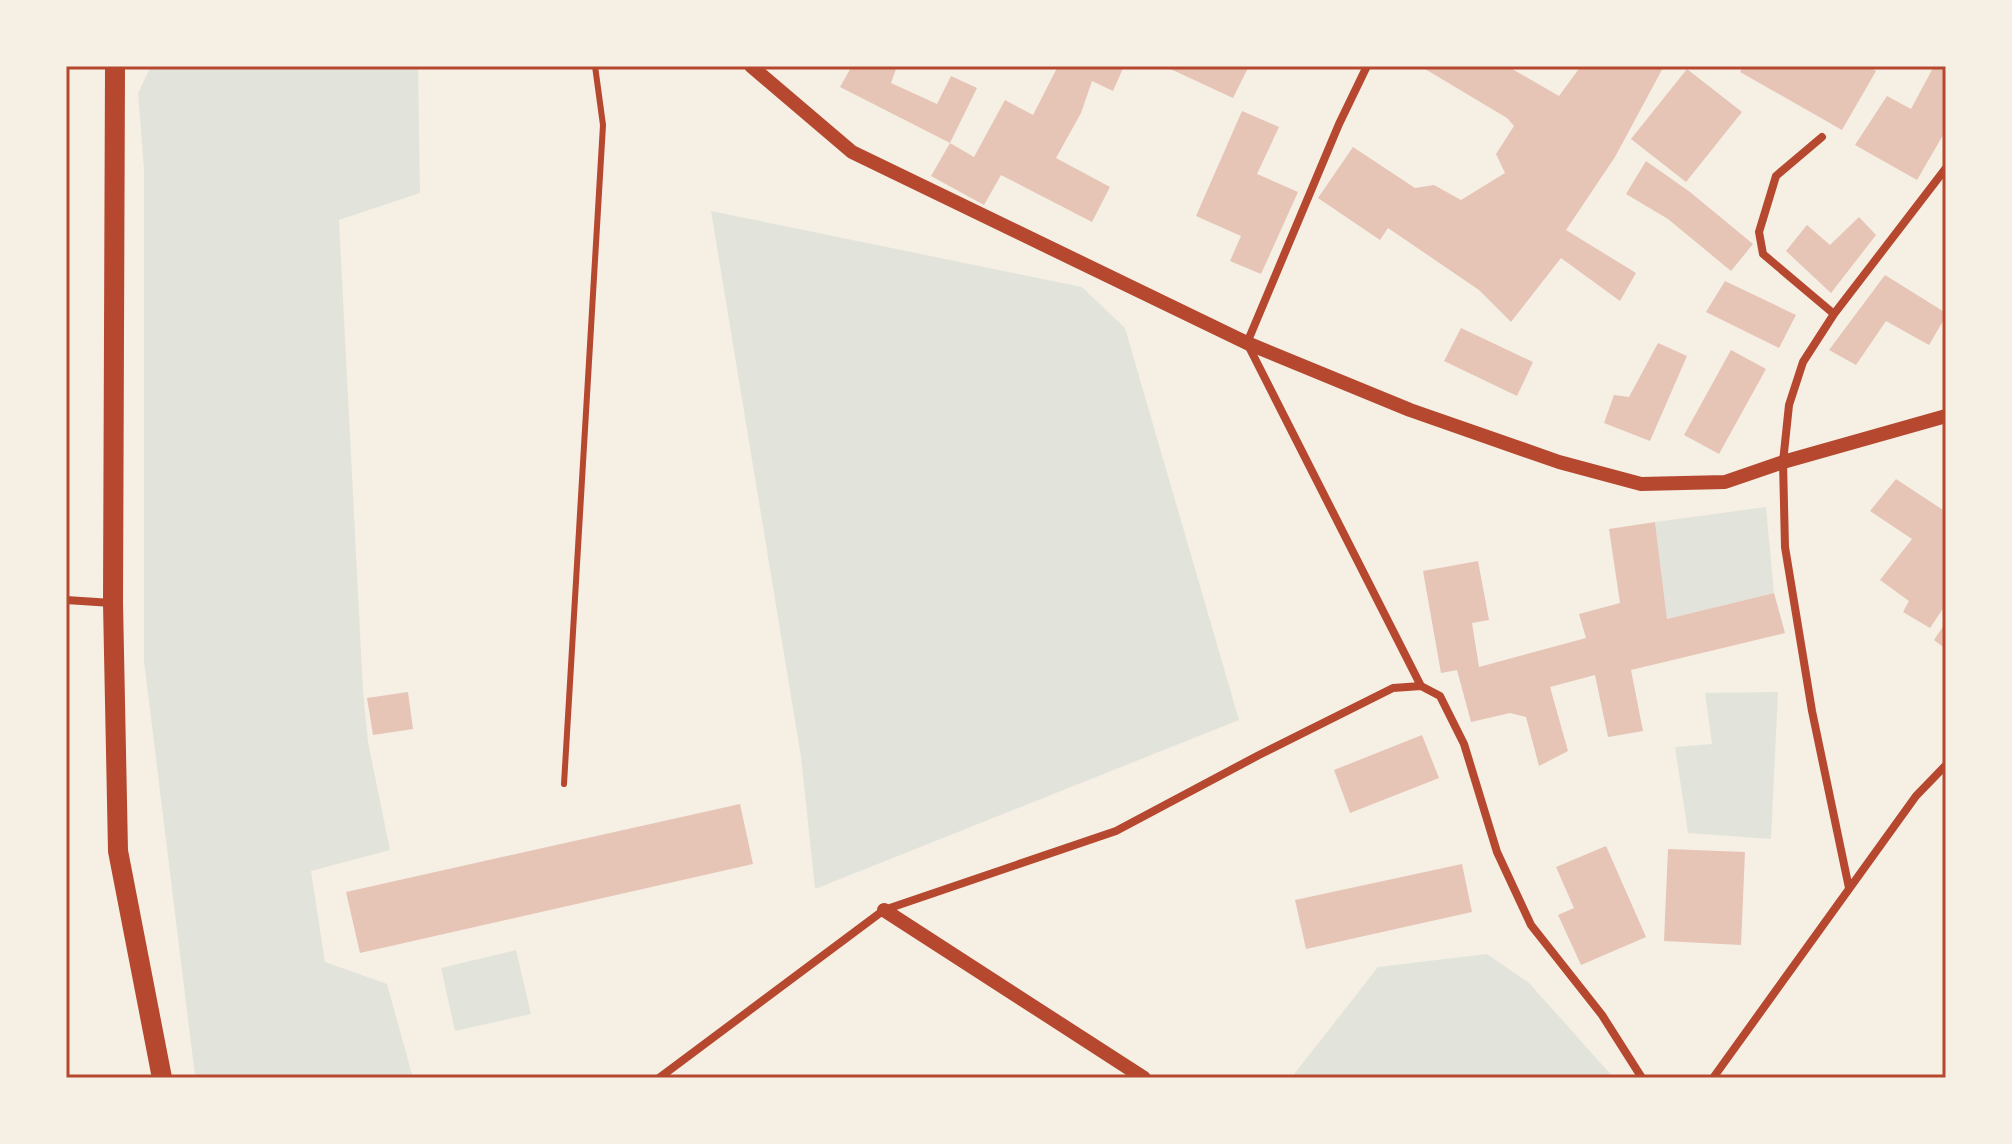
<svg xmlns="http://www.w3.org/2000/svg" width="2012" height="1144" viewBox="0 0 2012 1144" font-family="Montserrat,sans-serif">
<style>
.green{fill:#e2e4dc}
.building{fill:#e6c5b7}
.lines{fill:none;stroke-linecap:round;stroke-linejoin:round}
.service{stroke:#b5482f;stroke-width:6}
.minor{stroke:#b5482f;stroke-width:8}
.tertiary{stroke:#b5482f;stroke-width:14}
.primary{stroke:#b5482f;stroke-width:20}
.neatline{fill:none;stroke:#b5482f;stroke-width:3}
</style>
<rect width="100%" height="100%" fill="#f6efe4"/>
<path class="green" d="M 151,66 L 418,66 L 420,193 L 339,220 L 363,691 L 368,742 L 390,850 L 311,871 L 325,962 L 387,984 L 413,1078 L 195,1076 L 144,661 L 144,169 L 138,93 Z
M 711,211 L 1082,287 L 1125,328 L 1239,720 L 815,889 L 801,757 Z
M 1766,507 L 1774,593 L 1667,619 L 1655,522 Z
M 1778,692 L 1771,839 L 1688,833 L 1675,747 L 1712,744 L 1705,693 Z
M 516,950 L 531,1014 L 455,1031 L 441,968 Z
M 1487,954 L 1529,983 L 1614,1078 L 1291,1078 L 1378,967 Z"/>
<path class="building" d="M 852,66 L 897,66 L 891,83 L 937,104 L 951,76 L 977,88 L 950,143 L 974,157 L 1005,100 L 1033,115 L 1058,66 L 1124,66 L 1113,91 L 1092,81 L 1081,113 L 1056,158 L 1110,187 L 1092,222 L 1001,175 L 984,205 L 931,176 L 950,143 L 840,87 Z
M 1164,66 L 1249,66 L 1233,98 Z
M 1420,66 L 1507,66 L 1559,96 L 1581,66 L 1664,66 L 1615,157 L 1566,230 L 1636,273 L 1620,301 L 1561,258 L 1511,322 L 1479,290 L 1388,228 L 1380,240 L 1318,198 L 1353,147 L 1415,188 L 1434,185 L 1461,200 L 1505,173 L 1496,154 L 1514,126 L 1507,118 Z
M 1743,66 L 1867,66 L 1876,71 L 1842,130 L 1740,72 Z
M 1934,66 L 1946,66 L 1946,130 L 1917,180 L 1855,145 L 1887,96 L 1911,109 Z
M 1687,69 L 1742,112 L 1686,182 L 1631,139 Z
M 1242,111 L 1279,127 L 1257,174 L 1298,192 L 1261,274 L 1230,261 L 1241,236 L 1196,216 Z
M 1646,161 L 1690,192 L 1753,244 L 1731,271 L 1668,219 L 1626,194 Z
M 1859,217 L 1876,235 L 1831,293 L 1786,251 L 1807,225 L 1830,245 Z
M 1885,275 L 1946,313 L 1946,316 L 1929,345 L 1886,321 L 1856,365 L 1829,350 Z
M 1725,281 L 1796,315 L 1779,348 L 1706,312 Z
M 1461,328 L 1533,362 L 1517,396 L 1444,361 Z
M 1658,343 L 1687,356 L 1650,441 L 1604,423 L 1614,395 L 1629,397 Z
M 1731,350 L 1766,369 L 1719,454 L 1684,435 Z
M 1896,479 L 1946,512 L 1946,604 L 1930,628 L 1903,612 L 1909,601 L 1880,580 L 1912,539 L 1870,511 Z
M 1655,522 L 1667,619 L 1774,593 L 1785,633 L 1631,670 L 1643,731 L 1608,737 L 1595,675 L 1550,687 L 1568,751 L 1539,766 L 1526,717 L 1510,713 L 1471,722 L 1457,670 L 1441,673 L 1423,571 L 1478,561 L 1489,620 L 1472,623 L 1479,667 L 1586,638 L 1579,614 L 1620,603 L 1609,529 Z
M 1946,622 L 1946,649 L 1934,640 Z
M 408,692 L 413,729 L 373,735 L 367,698 Z
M 1422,735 L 1439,778 L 1350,813 L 1334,770 Z
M 740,804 L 753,864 L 360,953 L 346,892 Z
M 1606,846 L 1646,937 L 1581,965 L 1558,915 L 1574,908 L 1556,867 Z
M 1668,849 L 1745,852 L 1741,945 L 1664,941 Z
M 1462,864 L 1472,912 L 1306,949 L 1295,900 Z"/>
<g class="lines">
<path class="service" d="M 564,784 L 603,125 L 595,66"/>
<path class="minor" d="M 1367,66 L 1339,124 L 1247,343 L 1421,686
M 1822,137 L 1776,176 L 1759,232 L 1763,254 L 1834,314
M 66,600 L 112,603
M 1849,888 L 1812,711 L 1785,547 L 1783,462 L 1789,405 L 1803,362 L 1834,314 L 1946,168
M 659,1078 L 884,910 L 1116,831 L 1259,755 L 1393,688 L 1421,686 L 1440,696 L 1464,744 L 1497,852 L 1531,925 L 1602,1015 L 1642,1078
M 1713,1078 L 1916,796 L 1946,765"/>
<path class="tertiary" d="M 751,66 L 852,152 L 1247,343 L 1410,410 L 1559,462 L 1641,484 L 1725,482 L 1783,462 L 1946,416
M 884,910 L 1144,1078"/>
<path class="primary" d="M 115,66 L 113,603 L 118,851 L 162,1078"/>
</g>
<rect width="2012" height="1144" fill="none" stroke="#f6efe4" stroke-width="136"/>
<rect x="68" y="68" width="1876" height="1008" class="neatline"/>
</svg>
